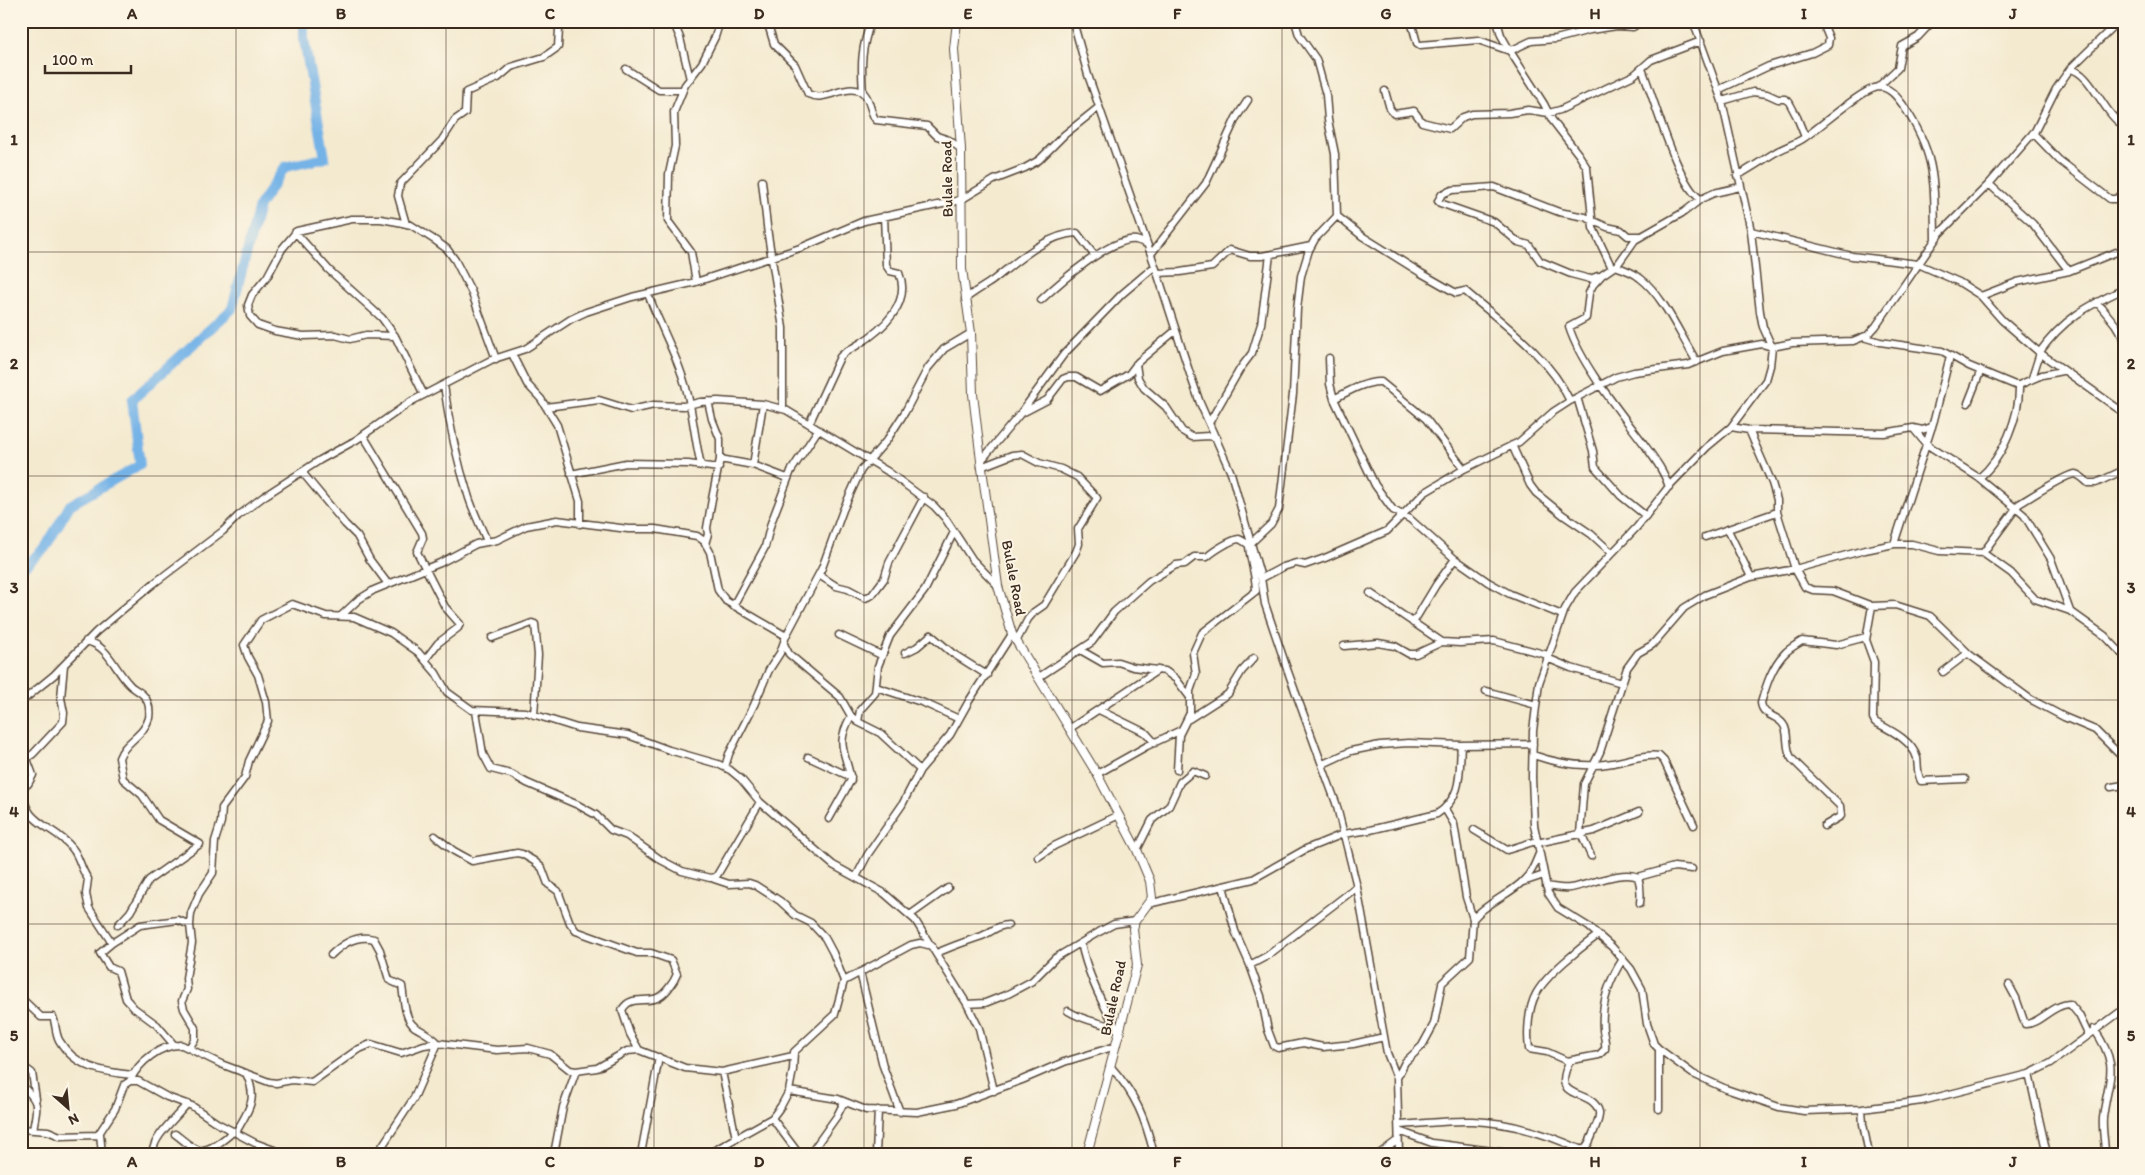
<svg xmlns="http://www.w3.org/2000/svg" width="2145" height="1175" viewBox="0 0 2145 1175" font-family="Itim,sans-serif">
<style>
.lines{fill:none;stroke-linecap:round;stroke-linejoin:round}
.river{stroke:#74b3e7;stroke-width:10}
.minor-casing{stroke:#574739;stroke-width:9}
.tertiary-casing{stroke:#574739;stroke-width:10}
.minor{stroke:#fff;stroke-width:6}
.tertiary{stroke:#fff;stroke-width:8}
.grid{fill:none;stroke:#3b2a1e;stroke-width:1;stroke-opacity:0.55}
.labels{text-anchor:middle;stroke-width:4;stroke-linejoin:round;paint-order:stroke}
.street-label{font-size:15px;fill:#3b2a1e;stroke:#fcf5e5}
.neatline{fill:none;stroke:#3b2a1e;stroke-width:2}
.grid-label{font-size:16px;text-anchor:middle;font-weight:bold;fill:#3b2a1e}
</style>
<rect width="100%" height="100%" fill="#fcf5e5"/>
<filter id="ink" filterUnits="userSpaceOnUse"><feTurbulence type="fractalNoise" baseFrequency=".02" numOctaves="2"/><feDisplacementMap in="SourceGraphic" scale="10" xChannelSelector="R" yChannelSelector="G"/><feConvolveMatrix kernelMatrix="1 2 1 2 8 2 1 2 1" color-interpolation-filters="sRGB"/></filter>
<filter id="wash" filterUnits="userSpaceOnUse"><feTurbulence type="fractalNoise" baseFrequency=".0096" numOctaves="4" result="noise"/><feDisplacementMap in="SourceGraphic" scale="20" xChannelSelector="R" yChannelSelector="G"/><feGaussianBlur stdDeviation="1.12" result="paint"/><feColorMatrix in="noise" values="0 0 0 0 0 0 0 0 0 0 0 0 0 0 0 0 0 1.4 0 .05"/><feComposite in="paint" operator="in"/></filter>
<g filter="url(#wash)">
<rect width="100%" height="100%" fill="#f4ead0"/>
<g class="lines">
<path class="river" d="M 21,569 L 45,548 L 70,505 L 140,465 L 132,400 L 232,309 L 259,206 L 285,167 L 325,158 L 304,40 L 304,21"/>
</g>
</g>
<g filter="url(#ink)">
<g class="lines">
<g class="minor-casing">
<path id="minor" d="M 673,21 L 680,38 L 690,79
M 767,21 L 774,44 L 795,65 L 808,94 C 826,103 844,83 862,92 C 870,96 870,114 876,120 L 927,126 L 937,136 L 949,140 L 961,149
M 1073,21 L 1088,75 L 1155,266 L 1190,374 L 1200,403 L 1231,473 L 1261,578 L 1265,604 L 1287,669 L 1336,803 L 1357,887 L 1387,1053 L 1397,1078 L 1399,1154
M 1295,21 L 1299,35 L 1316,59 L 1326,95 L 1328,120 L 1335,154 L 1337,216 L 1362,236 L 1421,273 L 1456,293 L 1465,291 C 1502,323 1549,356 1570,401
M 1411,21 L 1417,43 L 1420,45 L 1478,40 L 1510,51 L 1531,41 L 1556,39 L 1590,30 L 1617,26 L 1633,27 L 1642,21
M 1497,21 L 1501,35 L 1510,51 L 1544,104 L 1552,120 L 1579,155 L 1587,168 L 1593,228 L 1612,268
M 1693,21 L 1722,101 L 1751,231 L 1760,312 L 1763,327 L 1772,347 L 1770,366 L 1766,380 L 1731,427 L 1707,447 L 1670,485 L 1637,527 L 1575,592 L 1565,609 L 1539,683 L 1533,731 L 1532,777 L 1534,825 L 1548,893 L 1558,908 L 1589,927 L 1612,947 L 1631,969 L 1642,989 L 1647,1024 L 1654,1044 L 1659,1049 L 1693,1074 L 1726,1089 L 1779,1107 L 1804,1111 L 1862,1109 L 1922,1101 L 2029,1074 L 2051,1063 L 2124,1009
M 2117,24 L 2124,26
M 626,69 L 659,90 L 683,90
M 1642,69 C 1653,95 1679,189 1701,199
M 2070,69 C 2091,72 2103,114 2124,126
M 1878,87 L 1898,68 L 1902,46 L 1918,37 L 1933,21
M 1718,90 L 1769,66 L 1812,53 L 1828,45 L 1829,38 L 1822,21
M 1385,91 L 1390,109 L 1394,114 L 1414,111 L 1422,122 L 1450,129 L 1463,117 L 1472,114 L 1509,113 L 1528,110 L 1549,113 L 1560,110 L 1634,75 L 1651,60 L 1701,41
M 863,93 C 861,64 861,49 871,21
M 1722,101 L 1753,92 L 1767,94 L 1778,99 L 1785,99 L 1789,102 L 1797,117 L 1805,137
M 2033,133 L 2059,160 L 2110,199 L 2116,199 L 2124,193
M 1737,176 C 1751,168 1763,160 1776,152 C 1785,147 1795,144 1804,138 C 1819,128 1863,88 1879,87 C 1890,87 1897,97 1903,105 C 1937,155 1934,182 1935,240
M 762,181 L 768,235 L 783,328 L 783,409
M 1989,184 L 2033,224 L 2069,271
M 406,224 L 398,196 L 400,184 L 442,140 L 455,120 L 465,113 L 466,92 L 498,78 L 511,67 L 544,57 L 558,47 L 559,29 L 568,21
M 1751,231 L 1852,256 L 1918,264 L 1959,282 L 1981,296 L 2002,320 L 2040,353 L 2124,413
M 295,232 L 329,270 L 382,318 L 395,336 L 424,395
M 1151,254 L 1206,183 L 1236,118 L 1248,100
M 1615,266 C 1624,269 1633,272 1640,278 C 1664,296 1681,337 1697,362
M 1157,273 L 1180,272 L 1212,267 L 1230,250 L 1250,256 L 1262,256 L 1311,246
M 1598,276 L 1590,279 L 1571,274 L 1547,264 L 1540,261 L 1529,245 L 1518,242 L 1494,222 L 1440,203 L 1438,201 L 1442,194 L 1452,190 L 1494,187 L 1559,212 L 1585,217 L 1607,227 L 1621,230 L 1628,236 L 1640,236
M 696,282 L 691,252 L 668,221 L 669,174 L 675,146 L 674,112 L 685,85 L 702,63 L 715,37 L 720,21
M 648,294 C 662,331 683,366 690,405 C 694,425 696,445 701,465
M 1981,296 L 2017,282 L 2069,271 L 2124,249
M 965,299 C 974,292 983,287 992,281 C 1015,263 1046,234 1077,233 L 1095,256
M 1041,300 C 1059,283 1111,237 1136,240 C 1140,241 1144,243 1147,244
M 2097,302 L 2115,324 L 2124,339
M 395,336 L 366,335 L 350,339 L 335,335 L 303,336 L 275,331 L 258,325 L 250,316 L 248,305 L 252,295 L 267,277 L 282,249 L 297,231 L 352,219 L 381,219 L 398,222 L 411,225 L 436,241 L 447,249 L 455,260 L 471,291 L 496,359
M 1863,337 L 1880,342 L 1942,351 L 1969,366 L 2015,385 L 2019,385 L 2042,375 L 2062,371
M 2039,353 C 2063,319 2087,306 2124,289
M 512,354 L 527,384 L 541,399 L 557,425 L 580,501 L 580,524
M 1329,358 L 1330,384 L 1334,399 L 1375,485 L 1393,510 L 1410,519 L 1455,559 L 1488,582 L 1510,594 L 1562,615
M 1136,364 L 1138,378 L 1144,388 L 1166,407 L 1182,431 L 1192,437 L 1209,436 L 1217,438
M 2032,378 L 2040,353
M 444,385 C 449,424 457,461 469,498 C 474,513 481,527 487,541
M 1577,397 L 1593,451 L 1595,467 L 1621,496 L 1646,516
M 1334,399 C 1347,392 1366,381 1381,382 L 1426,419 L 1464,469
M 1968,403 L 1981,370
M 546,407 L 599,400 L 631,410 L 654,405 L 684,406 L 700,402 L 718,401 L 763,404 L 786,410 L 887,471 L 934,506 L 945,518 L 972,559 L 998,586
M 1022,413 L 1047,400 L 1063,379 L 1068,377 L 1076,377 L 1100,391 L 1129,374 L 1138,362 L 1175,331
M 1209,423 L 1240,369 L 1252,353 L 1261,324 L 1270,255
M 809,424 L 840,357 C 846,350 852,349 859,344 C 882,330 912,303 899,273 L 890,271 L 886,265 L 884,216
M 1731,427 L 1749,430 L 1884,433 L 1913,428 L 1926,444 L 1979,478 L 2024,515 L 2051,559 L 2070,611
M 1913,428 L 1922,430 L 1932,427
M 1749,430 L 1772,483 L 1777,500 L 1777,512 L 1795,569 L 1805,587 L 1813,590 L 1833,591 L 1872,606 L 1895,605 L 1930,616 L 1970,655 L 2030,699 L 2064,717 L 2095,730 L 2124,759
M 363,435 L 422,533 L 423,538 L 417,552 L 445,607 L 460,624 L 458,628 L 438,643 L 425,660
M 1512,445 L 1530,485 L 1536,493 L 1563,515 L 1591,534 L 1612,553
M 720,459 L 753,465 L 787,478
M 981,461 L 1020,414 L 1064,354 L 1122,294 L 1155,266
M 753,465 L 763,404
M 981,467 L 1012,455 L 1022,454 L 1039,463 L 1061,469 L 1077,477 L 1097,498 L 1078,529 L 1079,544 L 1076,552 L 1044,605 L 1034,612 L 1028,619 L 1016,642
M 302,472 L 345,524 L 357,536 L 370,560 L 388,584
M 571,474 L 626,463 L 688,464 L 719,468
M 1979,478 C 2003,458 2020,417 2019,385
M 1669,487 C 1664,471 1654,458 1644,444 C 1620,412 1581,365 1569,327 L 1586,318 L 1589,293 L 1593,285 L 1602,275 L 1618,264 L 1635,240 L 1684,212 L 1701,199 L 1714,193 L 1740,187
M 1728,530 L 1751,577
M 1705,537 L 1777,512
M 1251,543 L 1271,524 L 1279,509 L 1293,394 L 1297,309 L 1301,276 L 1309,250 L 1315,239 L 1337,216
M 705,544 L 708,534 L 707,528 L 712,499 L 720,459 L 720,439 L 712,419 L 708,401
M 1894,544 L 1934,420 L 1950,356
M 1983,553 L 2019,504 C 2029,498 2066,474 2075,474 C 2080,475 2084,479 2088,483 L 2096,483 L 2124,470
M 819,575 L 836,586 L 848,589 L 865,598 L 872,595 L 884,579 L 889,563 L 924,497
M 1264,577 L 1283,567 L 1296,563 L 1305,565 L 1325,558 L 1387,531 L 1424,493 L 1464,469 L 1519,442 L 1553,412 L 1570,401 L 1616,377 L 1634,372 L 1688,365 L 1723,351 L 1762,344 L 1772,347 L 1792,343 L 1853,341 L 1868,335 L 1876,326 L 1940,233 L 1989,184 L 2035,131 L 2056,89 L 2070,69 L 2119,21
M 1370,593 L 1442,642
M 733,606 L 765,547 L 771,523 L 791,471 L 818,430
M 1872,606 L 1866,640 L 1874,662 L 1873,718 L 1875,722 C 1890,730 1912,740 1917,758 C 1918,765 1917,774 1921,781 L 1965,779
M 342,615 L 358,600 L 374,590 L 440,563 L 476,544 L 497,540 L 526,526 L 557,520 L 628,529 L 655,529 L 697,536 L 704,541 L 710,552 L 718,590 L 726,601 L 786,636
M 1413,623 L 1436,585 L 1455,559
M 839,635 L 881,655
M 492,638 L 532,623 L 535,624 L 538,655 L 534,715
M 86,641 C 108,645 115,670 129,684 C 133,689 140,691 144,696 C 149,702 150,711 149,718 C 144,736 125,741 119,758 L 123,779 L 142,795 L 159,820 L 200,844 L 149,880 L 130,912 L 118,925
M 784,644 L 789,654 L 840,697 L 851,716 L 858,722 L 880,733 L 920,770
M 1344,646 L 1378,643 L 1395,646 L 1409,654 L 1416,654 L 1442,642 L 1460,643 L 1494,641 L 1548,655
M 1082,651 L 1103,663 L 1118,662 L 1133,667 L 1165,671 L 1176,679 L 1189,696
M 905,653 L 917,647 L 931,635 L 952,653 L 987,675
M 1547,658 L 1571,668 L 1622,683
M 1943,672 L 1968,653
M 1039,677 L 1092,642 L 1114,612 L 1149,581 L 1176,565 L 1185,564 L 1194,557 L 1207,557 C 1212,552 1232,539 1239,539 C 1242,540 1246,543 1249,545
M 876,687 L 924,703 L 959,719
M 1486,691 L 1536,705
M 21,702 L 54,675 L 96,632 L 153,584 L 223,531 L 238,516 L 263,497 L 320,460 L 356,440 L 412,401 L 491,360 L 525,349 L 571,319 L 586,312 L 632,297 L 696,282 L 800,248 L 864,221 L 961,200 L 994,180 L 1025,168 L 1039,160 L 1064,135 L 1099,107
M 1099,710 L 1146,733 L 1155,743
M 476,711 L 483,754 L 491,769 L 511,774 L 527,783 L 578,805 L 596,815 L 611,830 L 627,836 L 661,860 L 682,871 L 710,878 L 716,877 L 760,802
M 1189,719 L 1228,694 L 1242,671 L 1254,658
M 858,722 L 860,710 L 875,693 L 878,666 L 890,636 L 925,590 L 954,532
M 1069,729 L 1158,670
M 1533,755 C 1559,764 1586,768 1613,763 C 1629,760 1644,754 1659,756 L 1664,761 L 1694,825
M 808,757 L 851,777
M 21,762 L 33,754 L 63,722 L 64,713 L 61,698 L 64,665
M 1323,764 L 1351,751 L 1380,745 L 1408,743 L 1461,745 L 1533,744
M 725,767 L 729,754 L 754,705 L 769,670 L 780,653 L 786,636 L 822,568 L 843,510 L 861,470 L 887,440 L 905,412 L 928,368 L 944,349 L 971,333
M 1177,770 L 1179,735 L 1190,713 L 1190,691 L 1196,674 L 1193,653 L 1202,633 L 1256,591 C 1256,575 1250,561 1249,546
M 1097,774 L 1147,746 L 1181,730
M 21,787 L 28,784 L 33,775 L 27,759
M 23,787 C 22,825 53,824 72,848 C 80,857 80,868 88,879 L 86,894 L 89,908 L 112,943
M 2111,787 L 2124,785
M 1445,809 L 1454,824 L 1466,897 L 1473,919
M 829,819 L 851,780 C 845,749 835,746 851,716
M 1824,826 L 1841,816 L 1840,806 L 1792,759 C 1784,748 1790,732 1783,724 C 1776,714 1763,717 1761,703 C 1766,686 1772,666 1785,653 C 1790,648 1796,645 1802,641 L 1836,645 L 1866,637
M 1474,830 L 1507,850 L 1536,841
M 1580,834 L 1584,784 L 1600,752 L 1627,668 L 1638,653 L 1652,645 L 1684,608 L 1705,595 L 1751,577 L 1795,569 L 1865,550 L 1894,544 L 1912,544 L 1939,551 L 1983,553 L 2011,573 L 2035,599 L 2070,611 L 2105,636 L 2124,656
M 1581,834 L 1591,856
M 435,836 L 454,851 L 472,861 L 517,853 L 522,854 L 534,861 L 542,868 L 548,884 L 558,891 L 570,923 L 576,931 L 637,953 L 651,953 L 671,960 L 677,974 C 674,982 665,995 657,998 C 645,1003 630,995 622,1010 L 630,1034 L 639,1050 L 685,1068 L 722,1072 L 793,1056
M 1537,843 L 1594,831 L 1639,812
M 1137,850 L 1152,820 L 1169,806 L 1180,782 L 1193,771 L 1205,776
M 1038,857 L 1054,846 L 1119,815
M 856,877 L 868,854 L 902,805 L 920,770 L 950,735 L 969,701 L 1012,634
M 1638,877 L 1674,867 L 1692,869
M 1523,882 L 1544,875
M 1223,886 L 1235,931 L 1250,965 L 1261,996 L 1268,1030 L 1274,1046 L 1278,1048 L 1303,1043 L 1323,1047 L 1353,1044 L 1384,1037
M 1546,886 C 1554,887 1562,889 1570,888 C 1587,886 1622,869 1638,877 C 1641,886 1641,894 1640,903
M 1148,904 L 1253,879 L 1306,849 L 1343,834 L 1370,830 L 1437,814 C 1463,797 1459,774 1461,745
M 910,915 L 948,888
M 1598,935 C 1580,948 1546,975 1536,994 C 1528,1008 1527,1034 1529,1049 L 1547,1052 L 1567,1061 L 1599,1055 L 1605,1049 C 1606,1042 1604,1037 1603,1030 C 1601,1005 1609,980 1623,959
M 1081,943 C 1088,976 1102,1005 1120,1034
M 937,953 C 952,946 967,941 982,936 C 992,932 997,925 1008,925
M 331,955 C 342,944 357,934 374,939 L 380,950 L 389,980 L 402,986 C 404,998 404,1019 415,1027 C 423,1032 431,1035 438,1043 L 414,1098 L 377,1154
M 1250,965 L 1267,956 L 1357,887
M 860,972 L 883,1066 L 900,1112
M 844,981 L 911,945 L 920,943 L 932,946
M 2009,985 L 2016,998 L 2025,1024 C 2038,1025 2053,1004 2070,1004 L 2079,1015 L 2088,1034
M 21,998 L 41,1017 L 53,1017 C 56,1024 55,1032 59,1040 C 75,1068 103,1072 133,1075
M 967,1004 L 985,1003 L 1008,994 L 1032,981 L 1055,958 L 1099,932 L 1114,924 L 1135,921
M 1068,1011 C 1086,1022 1097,1021 1116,1028
M 2094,1029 C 2121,1068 2108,1077 2103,1118 C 2102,1130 2105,1142 2105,1154
M 174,1045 L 157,1025 L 134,1008 L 126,999 L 118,971 L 109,967 L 100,953 L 112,943 L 140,925 L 178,920 L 190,925
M 189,1048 L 195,1039 L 195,1028 L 184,1009 L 182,1001 L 187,989 L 186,978 L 192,943 L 190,925 L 191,913 L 199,894 L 213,873 L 215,841 L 221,822 L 222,808 L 245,777 L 249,761 L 268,721 L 266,702 L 258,675 L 248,657 L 244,645 L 261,620 L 292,604 L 326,616 L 354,617 L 391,633 L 418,652 L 436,673 L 447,692 L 472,710 L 526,712 L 577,728 L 628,735 L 669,750 L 718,764 L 730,770 L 741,779 L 760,802 L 833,865 L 884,893 L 915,920 L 967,1004 L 979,1028 L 994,1091
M 1659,1049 L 1659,1109
M 1111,1067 C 1136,1095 1145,1118 1154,1154
M 21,1070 L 28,1070 L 32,1073 L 36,1099
M 722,1072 L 736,1138
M 2029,1074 L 2047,1154
M 1397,1078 L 1405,1062 L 1422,1046 L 1434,1024 L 1442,983 L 1470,957 L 1473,919 C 1486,903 1509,895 1523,881 C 1531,874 1535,864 1539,854
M 130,1081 C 138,1062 161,1044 182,1045 L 221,1064 L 269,1082 L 276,1083 L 292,1080 L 312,1082 L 357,1050 L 371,1044 L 401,1053 L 424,1045 L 438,1043 L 497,1050 L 528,1048 L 550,1054 L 570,1070 L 576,1071 L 597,1068 L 627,1051 L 639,1050
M 21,1085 C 41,1103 37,1105 33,1130
M 789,1091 L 838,1099 L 866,1110 L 917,1112 L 956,1104 L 1022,1080 L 1064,1062 L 1116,1046
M 1862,1109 L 1863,1124 L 1869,1154
M 772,1118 L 799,1154
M 1399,1125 C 1423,1124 1447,1120 1472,1121 C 1511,1122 1547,1134 1582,1150 C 1589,1146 1591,1138 1594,1131 C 1596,1125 1600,1118 1599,1112 C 1593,1087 1548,1103 1570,1061
M 21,1129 L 48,1131 L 60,1136 L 98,1135 L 115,1109 L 124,1085 L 130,1081 L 138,1081 L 167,1097 L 192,1106 L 217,1123 L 255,1143 L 285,1154
M 1399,1131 L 1432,1143 L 1515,1154
M 236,1132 C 250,1108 258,1099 246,1073
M 100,1134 L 102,1154
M 175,1134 C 181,1138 191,1148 199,1150 C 210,1152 226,1138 234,1131
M 153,1154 C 151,1138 177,1117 187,1104
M 554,1154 L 563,1107 L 576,1071
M 641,1154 L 659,1057
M 708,1154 L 772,1118 L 781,1106 L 789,1091 L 793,1070 L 794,1052 L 835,1014 L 844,981 L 833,953 L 825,938 L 811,923 L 795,915 L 780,901 L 755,885 L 749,883 L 729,884 L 714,879
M 810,1154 L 837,1116 L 844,1102
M 876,1154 L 878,1110
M 1379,1154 L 1398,1140
M 1896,1154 L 1912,1154"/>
</g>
<g class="tertiary-casing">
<path id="tertiary" d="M 957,21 L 954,49 L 961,149 L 962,269 L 971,333 L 973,394 L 981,461 L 998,586 L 1012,634 L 1097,774 L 1137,850 L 1150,881 L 1152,898 L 1135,921 L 1133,929 L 1137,965 L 1087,1154"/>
</g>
<use href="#minor" class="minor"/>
<use href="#tertiary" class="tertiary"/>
</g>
</g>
<path class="grid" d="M 236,21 L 236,1154M 446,21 L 446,1154M 654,21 L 654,1154M 864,21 L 864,1154M 1072,21 L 1072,1154M 1282,21 L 1282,1154M 1490,21 L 1490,1154M 1700,21 L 1700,1154M 1908,21 L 1908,1154M 21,252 L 2124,252M 21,476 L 2124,476M 21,700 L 2124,700M 21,924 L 2124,924"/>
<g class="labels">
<g class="street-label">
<text transform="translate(947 179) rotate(-91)" y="5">Bulale Road</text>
<text transform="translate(1014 578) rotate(79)" y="5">Bulale Road</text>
<text transform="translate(1113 998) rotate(-78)" y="5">Bulale Road</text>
</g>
</g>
<rect width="2145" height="1175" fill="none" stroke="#fcf5e5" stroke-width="55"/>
<g transform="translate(68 1108) rotate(153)" stroke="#fcf5e5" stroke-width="4" paint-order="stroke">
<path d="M0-4L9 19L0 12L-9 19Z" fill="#3b2a1e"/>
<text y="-8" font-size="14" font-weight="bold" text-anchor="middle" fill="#3b2a1e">N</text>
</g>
<path d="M45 65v8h86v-8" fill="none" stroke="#3b2a1e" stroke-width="2.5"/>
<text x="52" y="65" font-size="15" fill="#3b2a1e" stroke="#fcf5e5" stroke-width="4" paint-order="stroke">100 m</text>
<rect x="28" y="28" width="2090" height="1120" class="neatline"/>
<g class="grid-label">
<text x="132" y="19">A</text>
<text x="341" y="19">B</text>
<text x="550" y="19">C</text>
<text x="759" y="19">D</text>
<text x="968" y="19">E</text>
<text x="1177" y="19">F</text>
<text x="1386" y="19">G</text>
<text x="1595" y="19">H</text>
<text x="1804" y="19">I</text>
<text x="2013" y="19">J</text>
<text x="14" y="145">1</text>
<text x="2131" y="145">1</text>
<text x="14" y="369">2</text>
<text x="2131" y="369">2</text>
<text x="14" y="593">3</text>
<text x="2131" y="593">3</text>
<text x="14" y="817">4</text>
<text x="2131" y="817">4</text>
<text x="14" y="1041">5</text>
<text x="2131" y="1041">5</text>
<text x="132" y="1167">A</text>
<text x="341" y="1167">B</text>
<text x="550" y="1167">C</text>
<text x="759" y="1167">D</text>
<text x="968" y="1167">E</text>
<text x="1177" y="1167">F</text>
<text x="1386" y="1167">G</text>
<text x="1595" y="1167">H</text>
<text x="1804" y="1167">I</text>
<text x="2013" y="1167">J</text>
</g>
</svg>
